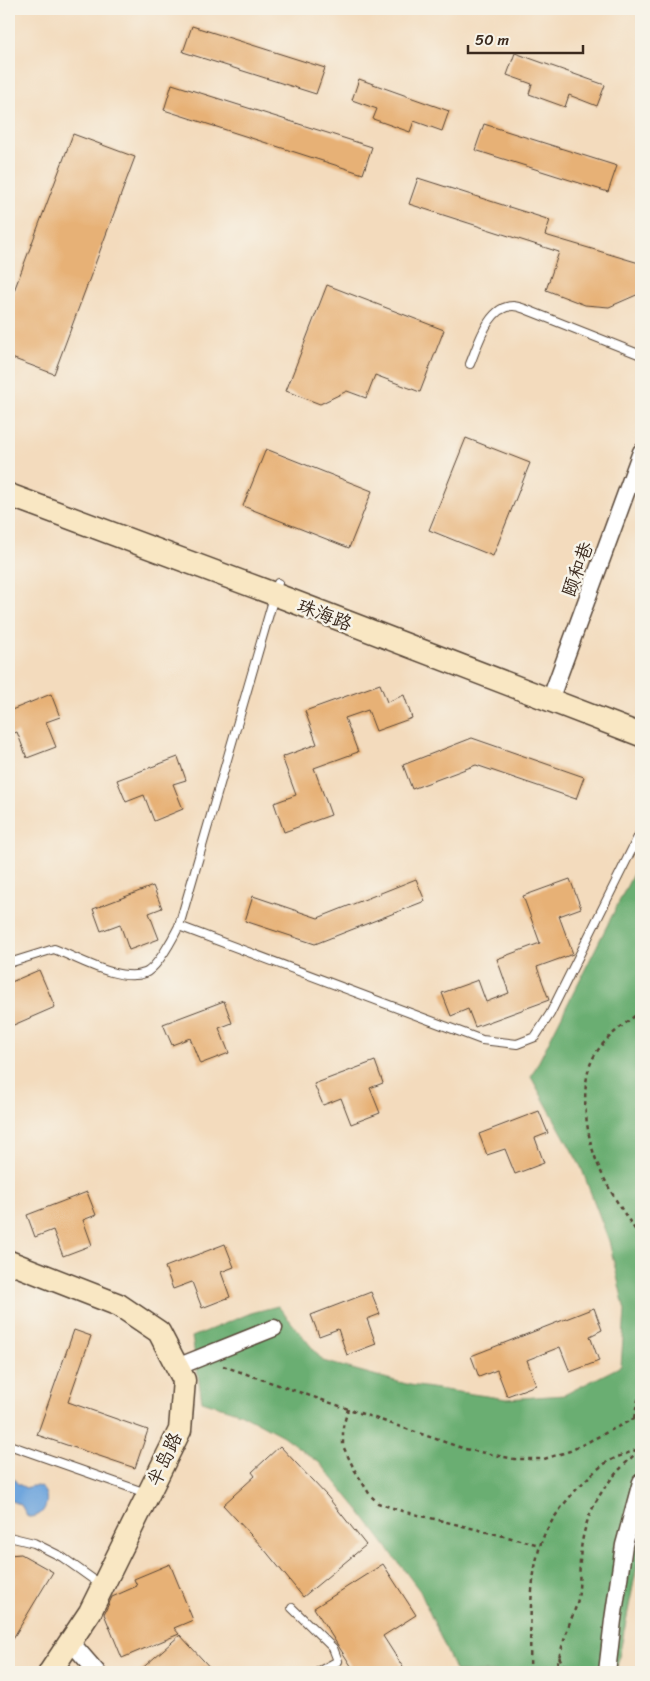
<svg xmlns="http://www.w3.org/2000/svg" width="650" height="1681" viewBox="0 0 650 1681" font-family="Sriracha,'LXGW WenKai TC',sans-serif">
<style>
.forest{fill:#6aae72;stroke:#526c48}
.water{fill:#70a6dd;stroke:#56687e}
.building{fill:#e7b176}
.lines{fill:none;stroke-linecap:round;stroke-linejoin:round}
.lane-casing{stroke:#574536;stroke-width:10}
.street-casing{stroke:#574536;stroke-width:19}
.secondary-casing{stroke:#574536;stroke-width:25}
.path{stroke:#574536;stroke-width:2.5;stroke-dasharray:4 4;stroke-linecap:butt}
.lane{stroke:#fff;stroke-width:8}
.street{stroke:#fff;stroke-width:16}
.secondary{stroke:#f9e7c3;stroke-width:22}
.labels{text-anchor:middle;stroke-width:5;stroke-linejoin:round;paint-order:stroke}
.street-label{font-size:19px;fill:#3b2a1e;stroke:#f7f3e8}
</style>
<rect width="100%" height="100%" fill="#f7f3e8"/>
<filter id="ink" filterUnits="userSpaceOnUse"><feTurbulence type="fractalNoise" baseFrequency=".02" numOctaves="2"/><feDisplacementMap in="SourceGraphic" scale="10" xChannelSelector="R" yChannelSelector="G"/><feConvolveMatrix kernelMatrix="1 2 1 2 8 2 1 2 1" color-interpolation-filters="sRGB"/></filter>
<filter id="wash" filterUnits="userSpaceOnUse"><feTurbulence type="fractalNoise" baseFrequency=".0096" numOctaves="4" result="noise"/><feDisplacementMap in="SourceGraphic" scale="20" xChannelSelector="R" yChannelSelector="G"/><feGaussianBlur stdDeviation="1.12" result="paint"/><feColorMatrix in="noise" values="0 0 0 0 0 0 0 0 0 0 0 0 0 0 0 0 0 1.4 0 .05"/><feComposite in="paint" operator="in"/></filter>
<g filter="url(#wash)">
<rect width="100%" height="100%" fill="#f3dbbd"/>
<path class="forest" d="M 641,858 L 641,1546 L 616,1672 L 456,1672 L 420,1591 L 361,1513 L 321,1464 L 283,1436 L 240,1413 L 202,1401 L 192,1337 L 251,1313 L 278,1306 L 323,1361 L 410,1385 L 507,1399 L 564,1395 L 621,1366 L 625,1311 L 609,1241 L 581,1167 L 531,1077 Z"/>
<path class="water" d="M 9,1474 L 18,1484 L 26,1488 C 52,1476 54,1519 28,1517 L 21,1505 L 9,1500 Z"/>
<g id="blocks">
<path class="building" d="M 192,26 L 325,68 L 316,94 L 183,52 Z
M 515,53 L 605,85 L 597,106 L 569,95 L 565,107 L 529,94 L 532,84 L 507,75 Z
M 359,79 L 449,111 L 442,131 L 414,121 L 410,132 L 373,119 L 377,109 L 352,100 Z
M 172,84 L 372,147 L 363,174 L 164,110 Z
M 484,124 L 617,166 L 608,192 L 475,150 Z
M 73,134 L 135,157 L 54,374 L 9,357 L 9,304 Z
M 418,178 L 550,220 L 545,235 L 639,263 L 641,270 L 641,293 L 609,307 L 585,305 L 546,290 L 559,252 L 409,204 Z
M 327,285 L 444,330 L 420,392 L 375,375 L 366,398 L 347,391 L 320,404 L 286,391 Z
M 466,438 L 530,463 L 493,556 L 429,530 Z
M 266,449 L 372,491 L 349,548 L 243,506 Z
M 380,684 L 387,702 L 404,695 L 412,718 L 376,731 L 368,710 L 345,718 L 358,752 L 314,768 L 331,815 L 284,832 L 274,803 L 296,795 L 282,757 L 317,744 L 305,711 Z
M 51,694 L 60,717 L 46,722 L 56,747 L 27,758 L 17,732 L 9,735 L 9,711 Z
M 472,738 L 584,777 L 576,799 L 476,765 L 412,789 L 403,765 Z
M 178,757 L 186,780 L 173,784 L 183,809 L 154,821 L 144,795 L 126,802 L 117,780 Z
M 416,879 L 425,901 L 315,944 L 245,921 L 253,896 L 318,918 Z
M 570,879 L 581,908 L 559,916 L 573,954 L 537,967 L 549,1000 L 475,1027 L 468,1009 L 451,1016 L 442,993 L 478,980 L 486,1002 L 509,993 L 497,959 L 540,943 L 523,896 Z
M 153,886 L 162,908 L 149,913 L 159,939 L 129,950 L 120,924 L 101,931 L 93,909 Z
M 39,970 L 55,1007 L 9,1027 L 9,983 Z
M 224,1001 L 232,1023 L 219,1028 L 229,1053 L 200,1064 L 190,1038 L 172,1045 L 163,1024 Z
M 375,1061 L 383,1083 L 370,1088 L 380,1113 L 351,1124 L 341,1098 L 323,1105 L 314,1084 Z
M 539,1111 L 548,1133 L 535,1138 L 544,1163 L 515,1174 L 505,1149 L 487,1155 L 479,1134 Z
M 87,1192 L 96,1215 L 83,1220 L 92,1245 L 63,1256 L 53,1230 L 35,1237 L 27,1215 Z
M 225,1244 L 234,1267 L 221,1272 L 230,1297 L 202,1308 L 192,1282 L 173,1289 L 165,1267 Z
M 371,1292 L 380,1314 L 367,1319 L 376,1344 L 347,1355 L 338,1329 L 319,1336 L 311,1315 Z
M 594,1308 L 602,1330 L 590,1336 L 599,1361 L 570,1372 L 560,1347 L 527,1360 L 536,1385 L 507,1396 L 497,1370 L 479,1377 L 471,1356 Z
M 74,1330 L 91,1336 L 68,1402 L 148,1430 L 135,1468 L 37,1435 Z
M 280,1446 L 327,1496 L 366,1545 L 303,1597 L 264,1549 L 223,1505 L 255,1476 L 252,1472 Z
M 21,1554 L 53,1572 L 9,1645 L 9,1555 Z
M 170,1564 L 193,1620 L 174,1628 L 179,1634 L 122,1658 L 104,1614 L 112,1597 L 137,1586 L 134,1579 Z
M 383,1564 L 416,1615 L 383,1636 L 406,1672 L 355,1672 L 314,1608 Z
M 180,1635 L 214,1672 L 138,1672 Z"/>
</g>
</g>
<g filter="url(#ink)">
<use href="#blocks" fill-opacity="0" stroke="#574536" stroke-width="1"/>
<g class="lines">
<g class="lane-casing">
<path id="lane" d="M 470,364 C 478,345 488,306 513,306 C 517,306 522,308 525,309 L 641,355
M 179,926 L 482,1040 L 517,1044 L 535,1037 L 550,1014 L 641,831
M 9,963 L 54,949 C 78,958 120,983 145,973 C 157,968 173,938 179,926 L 278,583
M 9,1445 L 146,1493
M 9,1537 L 34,1543 L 62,1557 L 101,1585
M 292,1608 L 333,1648 L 338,1661 L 318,1672"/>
</g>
<g class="street-casing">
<path id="street" d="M 550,700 L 641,452
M 177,1367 L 274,1328
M 70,1641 L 97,1672
M 607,1672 L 613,1620 L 624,1545 L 641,1482"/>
</g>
<g class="secondary-casing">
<path id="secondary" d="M 9,495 L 274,594 L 641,735
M 9,1262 L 119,1305 L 159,1332 L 184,1380 L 180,1430 L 90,1612 L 50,1672"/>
</g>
<path class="path" d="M 641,1011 C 626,1023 607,1036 596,1053 C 579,1078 585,1127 594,1154 C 604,1184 623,1212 641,1238
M 223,1366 L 465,1449 L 514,1459 L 544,1459 L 570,1451 L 641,1415
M 348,1409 L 343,1427 L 343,1446 L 354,1469 L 370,1495 L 378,1503 L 402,1511 L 540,1545
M 634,1418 L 641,1387
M 559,1657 L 568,1672
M 530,1672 C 531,1631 528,1586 540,1546 C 548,1519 580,1482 603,1465 C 614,1457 629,1453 641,1448
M 555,1672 C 559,1657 563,1643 568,1628 C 571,1618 576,1609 578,1599 C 580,1586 579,1574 580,1561 C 582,1513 605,1480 640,1450"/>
<use href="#lane" class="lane"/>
<use href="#street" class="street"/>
<use href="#secondary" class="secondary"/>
</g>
</g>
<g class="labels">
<g class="street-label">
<text transform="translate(577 569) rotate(-70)" y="7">颐和巷</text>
<text transform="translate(325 614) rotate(21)" y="7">珠海路</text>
<text transform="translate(164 1459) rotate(-65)" y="7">半岛路</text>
</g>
</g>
<rect width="650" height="1681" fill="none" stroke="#f7f3e8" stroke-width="30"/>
<path d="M468 45v8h115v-8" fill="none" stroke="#3b2a1e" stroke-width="2.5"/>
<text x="475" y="45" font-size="15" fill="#3b2a1e" stroke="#f7f3e8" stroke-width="4" paint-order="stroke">50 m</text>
</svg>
